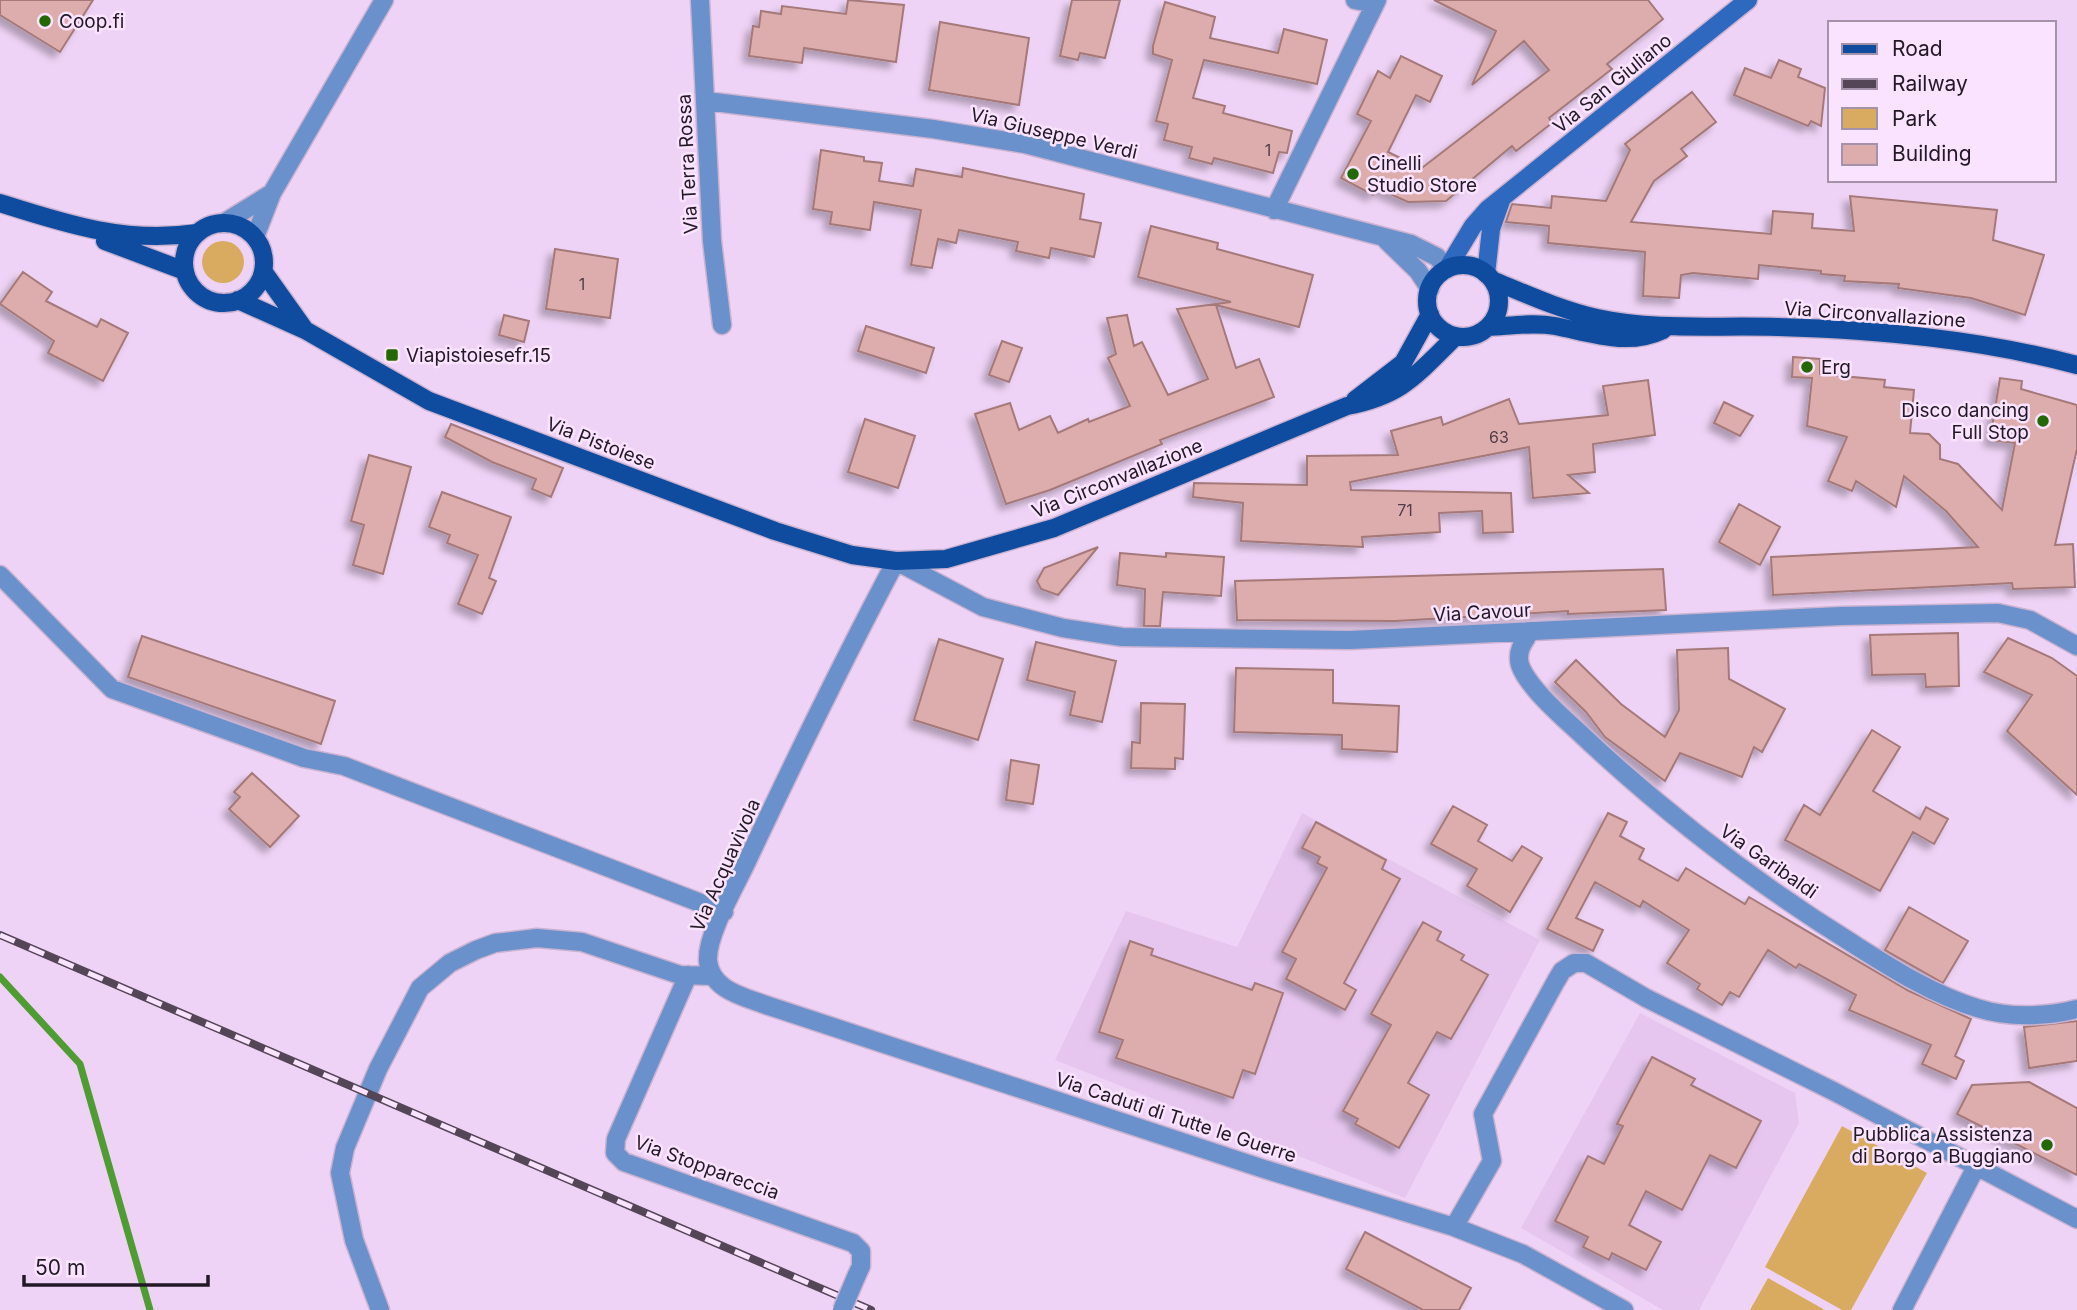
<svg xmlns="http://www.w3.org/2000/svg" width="2077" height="1310" viewBox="0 0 2077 1310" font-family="Inter,sans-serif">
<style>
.built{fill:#e6c6ef}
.green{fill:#d8ab61}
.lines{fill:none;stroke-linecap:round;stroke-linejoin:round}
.stream{stroke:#4e9c32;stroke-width:7}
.building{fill:#ddadad;stroke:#a57979;stroke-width:2;filter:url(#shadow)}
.street-casing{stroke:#cab2d1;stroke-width:21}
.secondary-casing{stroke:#cab2d1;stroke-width:21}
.primary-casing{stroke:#cab2d1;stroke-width:21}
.street{stroke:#6a91cc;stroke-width:18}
.secondary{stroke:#2e68bf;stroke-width:18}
.primary{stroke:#0f4ca0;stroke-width:18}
.rail-casing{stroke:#544557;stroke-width:8}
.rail{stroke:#f9e3ff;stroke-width:5;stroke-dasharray:16;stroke-linecap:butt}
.street-bridge-casing{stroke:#cab2d1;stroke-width:21;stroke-linecap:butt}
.street-bridge{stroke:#6a91cc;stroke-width:18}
.poi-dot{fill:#236800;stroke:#f9e3ff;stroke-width:2.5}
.labels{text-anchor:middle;stroke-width:5;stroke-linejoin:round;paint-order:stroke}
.number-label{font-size:16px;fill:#523e48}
.poi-label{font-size:19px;fill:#231926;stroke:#f9e3ff;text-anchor:start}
.street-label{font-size:19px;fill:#231926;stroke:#f9e3ff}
</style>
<defs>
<filter id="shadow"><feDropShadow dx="-6" dy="6" stdDeviation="3.5" flood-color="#0004"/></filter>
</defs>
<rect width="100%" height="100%" fill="#efd3f6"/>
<path class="built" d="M 1302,813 L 1540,940 L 1405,1198 L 1055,1060 L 1126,911 L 1237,947 Z
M 1640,1013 L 1795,1093 L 1799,1123 L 1699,1310 L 1663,1310 L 1521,1228 Z"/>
<path class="green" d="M202 262a21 21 0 1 1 42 0a21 21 0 1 1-42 0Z
M 1842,1126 L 1927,1173 L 1851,1310 L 1842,1310 L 1765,1267 Z
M 1768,1278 L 1825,1310 L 1750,1310 Z"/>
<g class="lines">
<path class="stream" d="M 0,977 L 80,1064 L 150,1310"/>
</g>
<path class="building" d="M 0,0 L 93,0 L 60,52 L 0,15 Z
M 848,0 L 904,5 L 896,62 L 804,48 L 802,63 L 749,56 L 753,26 L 759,27 L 761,11 L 781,14 L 782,6 L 846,14 Z
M 1072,0 L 1120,0 L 1105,58 L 1080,53 L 1078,60 L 1060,56 Z
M 1434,0 L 1648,0 L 1663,19 L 1607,64 L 1612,69 L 1549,118 L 1552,123 L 1516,151 L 1512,146 L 1446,201 L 1408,202 L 1377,188 L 1373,195 L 1341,178 L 1371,121 L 1357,114 L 1378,71 L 1390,78 L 1401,56 L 1442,76 L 1430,102 L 1416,95 L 1388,152 L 1411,163 L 1418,171 L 1549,70 L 1524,41 L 1472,85 L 1496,31 Z
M 1165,2 L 1215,17 L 1210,38 L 1278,53 L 1284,29 L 1327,40 L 1317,84 L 1204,60 L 1193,98 L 1225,106 L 1223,113 L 1292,131 L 1287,153 L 1279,152 L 1273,173 L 1214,158 L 1212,164 L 1189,158 L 1192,147 L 1164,140 L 1168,124 L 1156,121 L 1172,60 L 1153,54 L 1153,46 Z
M 940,22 L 1029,38 L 1019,105 L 929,90 Z
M 1779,60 L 1801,69 L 1798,77 L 1825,88 L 1821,126 L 1811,121 L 1808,126 L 1734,95 L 1745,68 L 1771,78 Z
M 1692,92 L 1716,122 L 1681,149 L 1687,156 L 1654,181 L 1631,222 L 1771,234 L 1773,211 L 1813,214 L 1812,228 L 1854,231 L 1850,196 L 1997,210 L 1993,240 L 2044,255 L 2025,315 L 1971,298 L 1898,288 L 1899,284 L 1844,281 L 1845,276 L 1821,274 L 1821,271 L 1759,265 L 1758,279 L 1693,273 L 1681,275 L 1679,298 L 1643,296 L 1645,252 L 1548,243 L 1549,226 L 1506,222 L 1512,204 L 1551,208 L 1552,196 L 1606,201 L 1630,150 L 1625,144 Z
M 821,150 L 864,157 L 864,161 L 882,163 L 879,181 L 913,186 L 916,169 L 962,177 L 963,168 L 1084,194 L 1080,219 L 1101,223 L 1094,257 L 1051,248 L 1049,258 L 1016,251 L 1018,242 L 959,230 L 956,243 L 938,239 L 932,268 L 911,265 L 921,210 L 874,202 L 870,230 L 830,224 L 832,212 L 813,209 Z
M 1151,226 L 1218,243 L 1217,249 L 1313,275 L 1299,327 L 1216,305 L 1236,368 L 1259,359 L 1274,397 L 1160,440 L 1162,444 L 1050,490 L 1006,504 L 975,414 L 1010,403 L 1019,430 L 1050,416 L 1058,433 L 1088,419 L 1089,422 L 1130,406 L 1108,358 L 1116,354 L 1107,318 L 1127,315 L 1134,346 L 1142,342 L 1168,395 L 1208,379 L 1177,309 L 1231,302 L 1138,277 Z
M 555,249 L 618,259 L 610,318 L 546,309 Z
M 23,272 L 52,292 L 46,301 L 97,327 L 101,319 L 128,333 L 103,381 L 48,353 L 54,341 L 0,304 Z
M 504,315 L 529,321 L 524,342 L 499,335 Z
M 866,326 L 934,348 L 926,373 L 858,351 Z
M 1002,341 L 1022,348 L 1009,382 L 989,375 Z
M 1793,357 L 1820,359 L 1820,374 L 1885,380 L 1884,387 L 1914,390 L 1910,433 L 1929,434 L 1940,445 L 1940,459 L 1958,464 L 2002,510 L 2015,443 L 1990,440 L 2000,378 L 2022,381 L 2021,389 L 2077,405 L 2077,449 L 2055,545 L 2073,544 L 2075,587 L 2013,589 L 2012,583 L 1773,595 L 1771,557 L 1978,547 L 1946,511 L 1904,476 L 1896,507 L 1856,481 L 1852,491 L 1828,481 L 1847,437 L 1807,426 L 1812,378 L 1792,377 Z
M 1648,380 L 1655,435 L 1593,444 L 1595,472 L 1568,475 L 1589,493 L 1533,498 L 1529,447 L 1350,482 L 1351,490 L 1511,493 L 1513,532 L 1483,533 L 1482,511 L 1439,513 L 1440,532 L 1362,537 L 1363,547 L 1241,541 L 1243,503 L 1193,497 L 1194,483 L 1307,485 L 1307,456 L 1398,455 L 1391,431 L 1441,417 L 1443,425 L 1509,399 L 1519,424 L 1608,415 L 1603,386 Z
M 1724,402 L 1753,416 L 1740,436 L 1714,423 Z
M 865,419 L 915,436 L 898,488 L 848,472 Z
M 451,424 L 563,468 L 551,497 L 532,489 L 536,479 L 492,462 L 445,437 Z
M 369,455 L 411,467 L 383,574 L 353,565 L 364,525 L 351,521 Z
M 442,492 L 511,517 L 489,578 L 496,581 L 482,614 L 458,604 L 478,555 L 447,543 L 450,535 L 429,527 Z
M 1739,504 L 1780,527 L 1760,565 L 1719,542 Z
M 1098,547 L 1058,595 L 1041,589 L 1037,581 L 1044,568 Z
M 1120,553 L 1166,557 L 1166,553 L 1224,557 L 1221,596 L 1163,592 L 1160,626 L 1144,626 L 1145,589 L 1117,585 Z
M 1663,569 L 1666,610 L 1568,614 L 1568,611 L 1395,621 L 1237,620 L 1235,581 Z
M 1958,633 L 1959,686 L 1926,687 L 1925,674 L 1872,675 L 1870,635 Z
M 142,636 L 335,701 L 321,744 L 128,677 Z
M 2008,638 L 2052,658 L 2077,676 L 2077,795 L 2007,731 L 2032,695 L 1984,672 Z
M 939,639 L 1003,659 L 978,740 L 914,720 Z
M 1036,642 L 1116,661 L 1102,722 L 1070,715 L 1075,692 L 1027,680 Z
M 1728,648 L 1729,679 L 1785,709 L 1762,752 L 1754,747 L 1742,777 L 1680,753 L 1665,781 L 1605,737 L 1586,712 L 1555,682 L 1576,660 L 1621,704 L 1665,737 L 1679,710 L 1677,650 Z
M 1236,668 L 1333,670 L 1333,703 L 1399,706 L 1397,752 L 1342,749 L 1342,735 L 1234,732 Z
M 1141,703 L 1185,704 L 1183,759 L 1175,758 L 1175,769 L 1131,768 L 1132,742 L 1140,743 Z
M 1872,730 L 1900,747 L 1873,791 L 1920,819 L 1926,807 L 1948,819 L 1934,844 L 1913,832 L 1880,891 L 1785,840 L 1804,805 L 1820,815 Z
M 1011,760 L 1039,765 L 1033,804 L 1006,800 Z
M 252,773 L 299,816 L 270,847 L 229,809 L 240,797 L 234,792 Z
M 1453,806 L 1487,825 L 1478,841 L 1512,861 L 1522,846 L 1542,858 L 1510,912 L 1467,886 L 1477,869 L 1431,844 Z
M 1608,813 L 1627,822 L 1620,836 L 1644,849 L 1639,859 L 1678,881 L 1686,868 L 1745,904 L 1749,897 L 1909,991 L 1971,1019 L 1955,1056 L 1964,1061 L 1956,1079 L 1922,1064 L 1931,1045 L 1849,1010 L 1856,995 L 1799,964 L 1796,968 L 1768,950 L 1739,997 L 1730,992 L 1722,1005 L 1697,989 L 1700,984 L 1667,963 L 1689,930 L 1643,901 L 1640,907 L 1595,882 L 1576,918 L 1603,930 L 1593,951 L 1547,929 Z
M 1316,822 L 1386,860 L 1382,869 L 1400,879 L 1344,983 L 1356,990 L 1345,1010 L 1286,979 L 1296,959 L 1282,952 L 1327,868 L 1317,863 L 1320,857 L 1302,848 Z
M 1909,907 L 1968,941 L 1943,983 L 1885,950 Z
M 1423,922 L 1441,932 L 1437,940 L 1464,955 L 1461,960 L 1488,975 L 1451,1039 L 1437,1032 L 1408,1083 L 1429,1095 L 1399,1148 L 1355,1124 L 1358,1119 L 1343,1111 L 1391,1025 L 1371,1014 Z
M 1130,941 L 1153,949 L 1151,955 L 1252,990 L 1255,983 L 1283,993 L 1255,1074 L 1243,1070 L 1233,1098 L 1116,1058 L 1123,1040 L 1099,1032 Z
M 2077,1021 L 2077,1061 L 2029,1068 L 2024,1027 Z
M 1652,1057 L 1695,1079 L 1691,1085 L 1761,1121 L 1736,1168 L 1710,1155 L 1682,1210 L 1646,1191 L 1629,1225 L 1661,1242 L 1646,1270 L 1612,1253 L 1609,1260 L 1583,1247 L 1588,1237 L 1555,1221 L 1588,1156 L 1604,1164 L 1623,1126 L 1617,1124 Z
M 2029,1082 L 2077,1108 L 2077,1175 L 1957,1114 L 1972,1085 Z
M 1365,1232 L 1471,1288 L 1459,1310 L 1423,1310 L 1346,1269 Z"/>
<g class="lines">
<g class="street-casing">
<path id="street" d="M 700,0 L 712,241 L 722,325
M 1355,0 L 1375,4
M 706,101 L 933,129 L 1025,144 L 1411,244 L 1437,257 L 1447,269
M 1274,210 L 1377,0
M 224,223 L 272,193
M 255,237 L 272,193 L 384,0
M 1386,240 L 1418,271 L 1430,289
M 0,575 L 112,689 L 304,758 L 344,766 L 724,912
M 1531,631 C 1524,641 1516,651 1520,665 C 1528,688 1565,719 1583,736 C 1667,815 1757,884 1855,945 C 1893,969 1934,995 1977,1008 C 2008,1018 2046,1017 2077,1009
M 688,975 L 616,1139 L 615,1153 L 624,1162 L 853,1243 L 861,1251 L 861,1266 L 856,1277
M 1454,1227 L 1492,1161 L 1483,1114 L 1556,981 L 1562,971 L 1574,963 L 1586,963 L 1646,998 L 1833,1091 L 2077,1219
M 380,1310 L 354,1240 L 340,1173 L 345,1148 L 378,1069 L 420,988 L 450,963 L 476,950 L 495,943 L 537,938 L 582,942 L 680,975 L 712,976
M 1624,1310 L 1523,1254 L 1454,1227 L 1264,1169 L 763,1004 C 741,996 711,989 708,961 C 706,934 738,882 749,857 C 796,757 844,659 896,561 L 983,607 L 1063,628 L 1122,637 L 1350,640 L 1841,616 L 1998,613 L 2030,620 L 2077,646
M 1902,1310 L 1976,1167"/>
</g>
<g class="secondary-casing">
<path id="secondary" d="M 1447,269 L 1473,226 L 1488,209 L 1748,0
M 1486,274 L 1491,229 L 1502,198"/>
</g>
<g class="primary-casing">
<path id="primary" d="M 0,203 C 66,224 127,244 197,233
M184 263a40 40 0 1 1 80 0a40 40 0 1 1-80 0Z
M 105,241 L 185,271
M1427 301a36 36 0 1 1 72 0a36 36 0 1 1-72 0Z
M 263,271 L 305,330
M 1492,280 C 1526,294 1561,310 1597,318 C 1657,331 1716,325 1777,327 C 1879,330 1979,339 2077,365
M 238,300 L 305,330 L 429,401 L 775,531 L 852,555 L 896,561 L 946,559 L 1054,528 L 1347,406 C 1403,395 1416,375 1456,336
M 1488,327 C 1510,326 1533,322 1555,326 C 1591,333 1627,347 1663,330
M 1355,400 L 1403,363 L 1430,314"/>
</g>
<use href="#street" class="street"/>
<use href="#secondary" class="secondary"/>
<use href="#primary" class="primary"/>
<g class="rail-casing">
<path id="rail" d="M 0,935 L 871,1310"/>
</g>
<use href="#rail" class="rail"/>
<g class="street-bridge-casing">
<path id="street-bridge" d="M 842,1310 L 856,1277"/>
</g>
<use href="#street-bridge" class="street-bridge"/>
</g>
<g class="poi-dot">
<circle cx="45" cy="21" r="7"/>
<circle cx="1353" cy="174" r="7"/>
<rect x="385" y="348" width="14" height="14" rx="3.5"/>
<circle cx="1807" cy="367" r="7"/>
<circle cx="2043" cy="421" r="7"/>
<circle cx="2047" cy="1145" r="7"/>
</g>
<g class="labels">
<g class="number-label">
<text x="1268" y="156">1</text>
<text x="582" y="290">1</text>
<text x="1499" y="443">63</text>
<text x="1405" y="516">71</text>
</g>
<g class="poi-label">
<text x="59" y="28">Coop.fi</text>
<text x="1367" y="170">Cinelli<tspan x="1367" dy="22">Studio Store</tspan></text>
<text x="406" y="362">Viapistoiesefr.15</text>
<text x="1821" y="374">Erg</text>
<text x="2029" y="417" text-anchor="end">Disco dancing<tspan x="2029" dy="22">Full Stop</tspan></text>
<text x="2033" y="1141" text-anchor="end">Pubblica Assistenza<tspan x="2033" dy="22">di Borgo a Buggiano</tspan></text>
</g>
<g class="street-label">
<text transform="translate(1612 83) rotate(-39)" y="7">Via San Giuliano</text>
<text transform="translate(1054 133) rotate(13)" y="7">Via Giuseppe Verdi</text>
<text transform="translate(687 164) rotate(-93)" y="7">Via Terra Rossa</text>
<text transform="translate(1875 314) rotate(4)" y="7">Via Circonvallazione</text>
<text transform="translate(601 443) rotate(21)" y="7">Via Pistoiese</text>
<text transform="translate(1117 478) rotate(-22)" y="7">Via Circonvallazione</text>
<text transform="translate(1482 612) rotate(-3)" y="7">Via Cavour</text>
<text transform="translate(1769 861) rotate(35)" y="7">Via Garibaldi</text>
<text transform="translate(725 865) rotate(-66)" y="7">Via Acquavivola</text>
<text transform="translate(1176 1117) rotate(18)" y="7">Via Caduti di Tutte le Guerre</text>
<text transform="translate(707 1167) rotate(20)" y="7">Via Stoppareccia</text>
</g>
</g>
<rect x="1828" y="21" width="228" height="161" fill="#f9e3ff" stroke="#a392a8" stroke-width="2"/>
<rect x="1842" y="44" width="35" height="10" fill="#0f4ca0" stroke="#a392a8" stroke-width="2"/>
<text x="1892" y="56" font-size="21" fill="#231926">Road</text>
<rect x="1842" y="79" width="35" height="10" fill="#544557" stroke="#a392a8" stroke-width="2"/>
<text x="1892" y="91" font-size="21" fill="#231926">Railway</text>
<rect x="1842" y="108" width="35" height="21" fill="#d8ab61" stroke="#a392a8" stroke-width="2"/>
<text x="1892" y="126" font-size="21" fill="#231926">Park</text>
<rect x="1842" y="144" width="35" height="21" fill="#ddadad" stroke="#a392a8" stroke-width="2"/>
<text x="1892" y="161" font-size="21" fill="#231926">Building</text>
<path d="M24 1275v10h184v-10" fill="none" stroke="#231926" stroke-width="3.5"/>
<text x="35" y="1275" font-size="21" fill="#231926" stroke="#f9e3ff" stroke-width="5" paint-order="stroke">50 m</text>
</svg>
